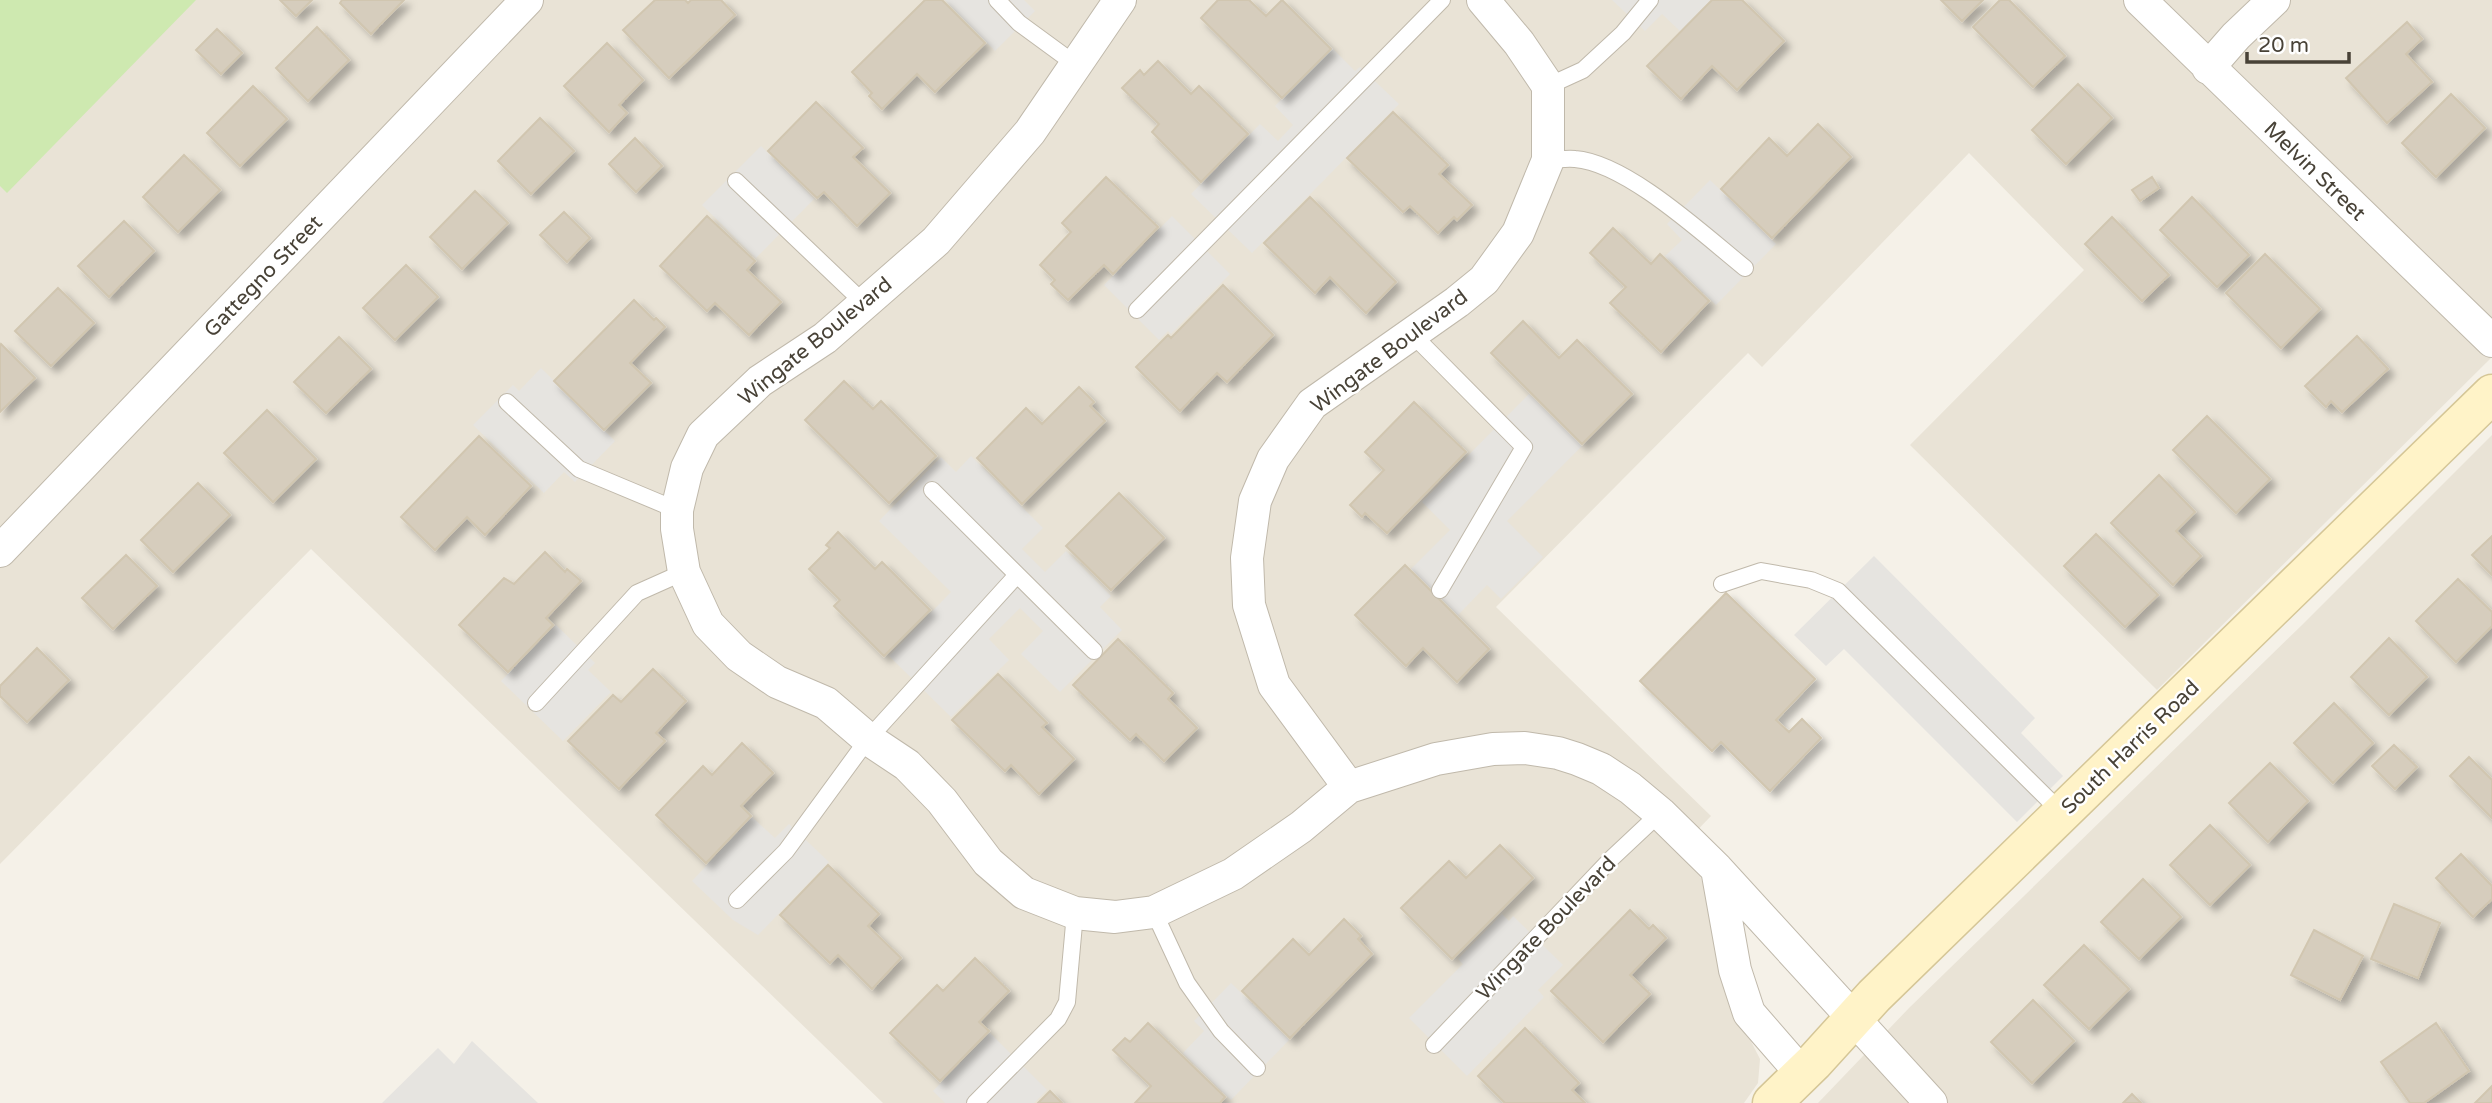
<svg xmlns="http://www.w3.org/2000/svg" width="2492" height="1103" viewBox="0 0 2492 1103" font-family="'Varela Round',sans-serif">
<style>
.residential{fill:#e9e3d6}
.green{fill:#cee9b0}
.parking{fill:#e6e4e0}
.building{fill:#d6cdbd;stroke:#d1c6b0;stroke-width:2;filter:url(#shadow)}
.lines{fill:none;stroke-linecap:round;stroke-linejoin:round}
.lane-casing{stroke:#c0b9ab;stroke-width:18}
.street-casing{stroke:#c0b9ab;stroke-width:34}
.secondary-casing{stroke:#d5c697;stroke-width:41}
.lane{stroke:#fff;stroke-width:16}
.street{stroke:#fff;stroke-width:32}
.secondary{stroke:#fff3c8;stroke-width:38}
.labels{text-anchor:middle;stroke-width:5;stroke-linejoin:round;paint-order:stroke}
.street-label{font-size:21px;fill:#484237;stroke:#fff}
</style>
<defs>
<filter id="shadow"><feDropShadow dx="6" dy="6" stdDeviation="3.5" flood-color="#0004"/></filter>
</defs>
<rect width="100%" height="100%" fill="#f5f1e8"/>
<path class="residential" d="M 0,0 L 2492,0 L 2492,357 L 2157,690 L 1910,445 L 2084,270 L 1969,153 L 1762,367 L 1748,353 L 1496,607 L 1711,816 L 1681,847 L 1691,858 L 1701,878 L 1708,898 L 1715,953 L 1734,1008 L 1760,1059 L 1758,1083 L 1744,1103 L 883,1103 L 311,549 L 0,864 Z
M 2492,435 L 2492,1103 L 1818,1103 L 1909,1008 L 2303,624 Z"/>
<path class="green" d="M 0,0 L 196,0 L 7,193 L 0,186 Z"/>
<path class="parking" d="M 945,0 L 1024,0 L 1035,11 L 995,51 Z
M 1612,0 L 1712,0 L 1681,32 L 1662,14 L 1645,31 Z
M 1332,48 L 1355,71 L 1360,67 L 1399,104 L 1252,253 L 1191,194 L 1260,124 L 1278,141 L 1293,125 L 1275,106 Z
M 761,146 L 814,199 L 756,258 L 702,205 Z
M 1710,180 L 1776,244 L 1716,305 L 1665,256 L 1682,240 L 1667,224 Z
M 1172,216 L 1230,274 L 1171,334 L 1168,331 L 1159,340 L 1104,285 Z
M 541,368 L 615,441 L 575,482 L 564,472 L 544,493 L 473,425 L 513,385 L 519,391 Z
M 1529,394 L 1582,446 L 1507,521 L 1543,557 L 1501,599 L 1487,585 L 1458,615 L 1411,569 L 1450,530 L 1422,502 Z
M 971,456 L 1043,528 L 1022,549 L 1045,572 L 1066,551 L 1111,596 L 1100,607 L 1122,630 L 1060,692 L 1021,654 L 1043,631 L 1020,608 L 989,639 L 1009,660 L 951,717 L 889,656 L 951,592 L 879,521 L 941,457 L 956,472 Z
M 1874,556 L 2035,718 L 2021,733 L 2063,776 L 2017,822 L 1844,649 L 1826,666 L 1794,635 Z
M 556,625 L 595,663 L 588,670 L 611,692 L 563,741 L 501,681 Z
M 752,817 L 775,838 L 789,824 L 829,862 L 758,935 L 733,920 L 692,881 Z
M 1502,914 L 1509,921 L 1513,916 L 1563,965 L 1538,990 L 1544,997 L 1467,1076 L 1409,1018 L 1463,964 L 1458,959 Z
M 1231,983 L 1289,1040 L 1231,1100 L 1183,1053 L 1204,1031 L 1194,1021 Z
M 990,1033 L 1047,1090 L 1034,1103 L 945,1103 L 933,1091 Z
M 472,1041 L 538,1103 L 382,1103 L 438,1048 L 454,1064 Z"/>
<path class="building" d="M 280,0 L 312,0 L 296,16 Z
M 342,0 L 404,0 L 371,34 L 340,3 Z
M 655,0 L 685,0 L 688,3 L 691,0 L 721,0 L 735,15 L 669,78 L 623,30 Z
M 925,0 L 942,0 L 985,43 L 935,92 L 917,74 L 882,109 L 869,96 L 872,93 L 852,72 Z
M 1218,0 L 1249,0 L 1266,16 L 1282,0 L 1331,49 L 1282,98 L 1201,18 Z
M 1712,0 L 1742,0 L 1784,41 L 1737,90 L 1712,66 L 1681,99 L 1647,66 Z
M 1941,0 L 1983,0 L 1962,21 Z
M 2000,0 L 2009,0 L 2065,56 L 2033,87 L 1973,27 Z
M 2407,22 L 2422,39 L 2406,54 L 2432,82 L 2387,123 L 2346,78 Z
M 317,27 L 349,60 L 308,101 L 276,68 Z
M 217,29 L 242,53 L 221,74 L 196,50 Z
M 607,43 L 643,80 L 619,105 L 627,113 L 609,132 L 564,86 Z
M 1158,61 L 1191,94 L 1199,86 L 1248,134 L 1201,182 L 1152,132 L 1159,124 L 1122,88 L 1140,70 L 1144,75 Z
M 2078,84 L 2112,118 L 2066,164 L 2032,130 Z
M 253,86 L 287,119 L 240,166 L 207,133 Z
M 2451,94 L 2485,128 L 2436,177 L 2402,143 Z
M 816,102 L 863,148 L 853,157 L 890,193 L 857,226 L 824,192 L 817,198 L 768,151 Z
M 1393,112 L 1448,165 L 1439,174 L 1472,205 L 1457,220 L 1454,217 L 1438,233 L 1410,206 L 1403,212 L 1347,158 Z
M 540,118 L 574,151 L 531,194 L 498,161 Z
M 1818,124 L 1851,157 L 1772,238 L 1721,189 L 1769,138 L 1787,156 Z
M 635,138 L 662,166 L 636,192 L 609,164 Z
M 184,155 L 220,190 L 178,232 L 143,197 Z
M 1106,177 L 1158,227 L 1113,274 L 1104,265 L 1068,300 L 1051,284 L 1055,280 L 1040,265 L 1071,232 L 1062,223 Z
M 2152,177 L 2159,188 L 2140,201 L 2132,190 Z
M 475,191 L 508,223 L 462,269 L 430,237 Z
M 1310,197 L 1396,282 L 1366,313 L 1330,277 L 1315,293 L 1264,243 Z
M 2192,197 L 2249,255 L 2217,287 L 2160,230 Z
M 564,212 L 590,238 L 567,262 L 540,235 Z
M 707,216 L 755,261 L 747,270 L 781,302 L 749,335 L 715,303 L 707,311 L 660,266 Z
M 2112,217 L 2169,275 L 2142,301 L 2085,244 Z
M 124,221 L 154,251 L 109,297 L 78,266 Z
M 1613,228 L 1651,264 L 1660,254 L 1709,301 L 1661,352 L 1610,303 L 1626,287 L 1590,253 Z
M 2265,254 L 2320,309 L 2281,348 L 2226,293 Z
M 406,265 L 438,297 L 395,340 L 363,308 Z
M 1223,285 L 1273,335 L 1227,382 L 1217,373 L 1180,411 L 1136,367 L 1168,335 L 1171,338 Z
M 58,288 L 94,323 L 51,366 L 15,331 Z
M 634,300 L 654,320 L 656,318 L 665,327 L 630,363 L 651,383 L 604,430 L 554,381 Z
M 1523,321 L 1559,358 L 1577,340 L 1632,394 L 1582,444 L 1491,353 Z
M 2357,336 L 2388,369 L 2342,412 L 2331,401 L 2326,407 L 2305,386 Z
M 339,337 L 371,369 L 326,413 L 294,382 Z
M 1,344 L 35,378 L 0,412 L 0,346 Z
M 844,381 L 873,409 L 881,401 L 936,456 L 889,503 L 805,420 Z
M 1079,387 L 1094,402 L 1090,406 L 1105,421 L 1022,504 L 977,458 L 1026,408 L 1042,424 Z
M 1414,402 L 1466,452 L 1387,533 L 1365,513 L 1362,517 L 1350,505 L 1384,470 L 1365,452 Z
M 267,410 L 316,459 L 273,502 L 224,453 Z
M 2207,416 L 2270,479 L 2236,513 L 2173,450 Z
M 479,436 L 531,486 L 485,535 L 467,517 L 435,550 L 401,517 Z
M 2159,475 L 2195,512 L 2176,531 L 2201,556 L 2173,585 L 2111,523 Z
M 198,483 L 230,515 L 173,572 L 141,540 Z
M 1119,493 L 1164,538 L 1111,590 L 1066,546 Z
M 838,532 L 875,569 L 882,562 L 930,610 L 884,656 L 834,606 L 840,600 L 809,569 L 830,548 L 826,545 Z
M 2096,534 L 2158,595 L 2125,627 L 2064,566 Z
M 2492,536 L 2492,575 L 2472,555 Z
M 545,552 L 565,572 L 567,569 L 581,581 L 546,618 L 553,625 L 508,672 L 459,625 L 504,578 L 514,584 Z
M 126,555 L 157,586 L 113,629 L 82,598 Z
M 1405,565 L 1489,649 L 1457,682 L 1423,648 L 1406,666 L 1355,615 Z
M 2458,579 L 2492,612 L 2492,626 L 2456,662 L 2416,621 Z
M 1726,593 L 1815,679 L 1776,720 L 1789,732 L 1802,719 L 1821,738 L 1770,791 L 1721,742 L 1712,751 L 1640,681 Z
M 2389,638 L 2427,677 L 2389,715 L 2351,677 Z
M 1118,639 L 1173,693 L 1168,699 L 1197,728 L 1164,761 L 1136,734 L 1130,740 L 1073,685 Z
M 37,648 L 69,680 L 27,722 L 0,696 L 0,686 Z
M 653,669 L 686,701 L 656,733 L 665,741 L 619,789 L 568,741 L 613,695 L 621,702 Z
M 998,674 L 1047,723 L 1042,727 L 1074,759 L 1039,794 L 1011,765 L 1005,771 L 952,720 Z
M 2334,703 L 2373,743 L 2333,783 L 2294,743 Z
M 742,743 L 773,773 L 741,806 L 751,816 L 706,863 L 656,815 L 703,766 L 712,775 Z
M 2394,745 L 2417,767 L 2395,789 L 2372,766 Z
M 2469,757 L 2492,780 L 2492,818 L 2450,776 Z
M 2270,763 L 2308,801 L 2268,842 L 2229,803 Z
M 2210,825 L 2250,865 L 2210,905 L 2170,865 Z
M 1500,845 L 1533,878 L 1452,959 L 1401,908 L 1449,861 L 1466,878 Z
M 2461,854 L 2492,886 L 2492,899 L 2473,917 L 2436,878 Z
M 828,865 L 879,914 L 868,926 L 901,958 L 872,989 L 838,955 L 830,963 L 780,915 Z
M 2143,879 L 2181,917 L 2139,959 L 2101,922 Z
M 2394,904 L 2440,923 L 2418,978 L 2371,959 Z
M 1630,910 L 1649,929 L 1653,925 L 1666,938 L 1630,975 L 1650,994 L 1603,1042 L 1551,991 Z
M 1344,919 L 1361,936 L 1358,939 L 1372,954 L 1290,1038 L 1242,991 L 1293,939 L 1309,955 Z
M 2314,930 L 2363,956 L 2340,1000 L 2291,975 Z
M 2084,945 L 2129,989 L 2089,1029 L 2044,985 Z
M 975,958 L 1009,991 L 979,1022 L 989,1031 L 940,1081 L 890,1033 L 937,985 L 943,991 Z
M 2033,1000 L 2074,1041 L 2032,1083 L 1991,1042 Z
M 1148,1023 L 1225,1097 L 1220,1103 L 1135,1103 L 1151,1086 L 1113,1050 L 1125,1038 L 1130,1042 Z
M 2436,1023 L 2469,1071 L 2424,1103 L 2410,1103 L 2381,1062 Z
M 1525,1028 L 1579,1083 L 1572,1090 L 1585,1103 L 1505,1103 L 1478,1076 Z
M 2492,1086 L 2492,1103 L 2475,1103 Z
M 1050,1091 L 1062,1103 L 1038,1103 Z
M 2132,1094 L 2141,1103 L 2123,1103 Z"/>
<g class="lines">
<g class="lane-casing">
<path id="lane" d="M 997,0 L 1019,23 L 1075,64
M 1548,86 L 1583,70 L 1623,33 L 1650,0
M 1548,160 C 1556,160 1566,158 1575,159 C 1627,163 1704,235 1745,268
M 736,181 L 865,304
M 1137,310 L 1442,0
M 1412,334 L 1524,447 L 1440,590
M 507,402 L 579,469 L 677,510
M 932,490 L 1094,651
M 1722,584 L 1761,571 L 1811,580 L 1838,591 L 2062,813
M 536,703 L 637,593 L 684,572
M 737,900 L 786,851 L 868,739 L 1017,575
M 1154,912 L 1187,983 L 1221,1031 L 1257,1068
M 1434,1045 L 1612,858 L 1660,813
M 975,1103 L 1058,1019 L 1067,1002 L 1075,913"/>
</g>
<g class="street-casing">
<path id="street" d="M 1120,0 L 1030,132 L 936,241 L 825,338 L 760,381 L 703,435 L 687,468 L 677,510 L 677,529 L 684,572 L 708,624 L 739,656 L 777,682 L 826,703 L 868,739 L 907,765 L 942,801 L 988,862 L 1024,893 L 1075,913 L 1115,917 L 1154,912 L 1233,874 L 1301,827 L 1349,787 L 1436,759 L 1493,749 L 1525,748 L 1558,753 L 1577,759 L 1601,769 L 1630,788 L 1660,813 L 1717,869 L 1931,1103
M 2140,0 L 2492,341
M 2208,68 L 2236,36 L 2274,0
M 0,551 L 527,0
M 1349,787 L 1274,685 L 1249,605 L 1247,558 L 1255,501 L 1273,459 L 1312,404 L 1457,302 L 1484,280 L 1518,233 L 1548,160 L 1548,86 L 1519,43 L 1483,0
M 1717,869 L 1735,970 L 1749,1013 L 1802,1074"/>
</g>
<g class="secondary-casing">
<path id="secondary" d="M 1772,1103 L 1814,1062 L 1874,996 L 2492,394"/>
</g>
<use href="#lane" class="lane"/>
<use href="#street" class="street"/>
<use href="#secondary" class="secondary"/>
</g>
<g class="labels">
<g class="street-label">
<text transform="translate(2315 171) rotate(44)" y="7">Melvin Street</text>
<text transform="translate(263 276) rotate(-46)" y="7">Gattegno Street</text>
<text transform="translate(815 341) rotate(-39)" y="7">Wingate Boulevard</text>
<text transform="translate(1389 351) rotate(-37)" y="7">Wingate Boulevard</text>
<text transform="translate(2130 747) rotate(-44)" y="7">South Harris Road</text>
<text transform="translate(1546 928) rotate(-46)" y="7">Wingate Boulevard</text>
</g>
</g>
<path d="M2247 52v10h102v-10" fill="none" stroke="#484237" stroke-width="3.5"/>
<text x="2258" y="52" font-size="21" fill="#484237" stroke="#ffffff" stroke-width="5" paint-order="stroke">20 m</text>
</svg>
